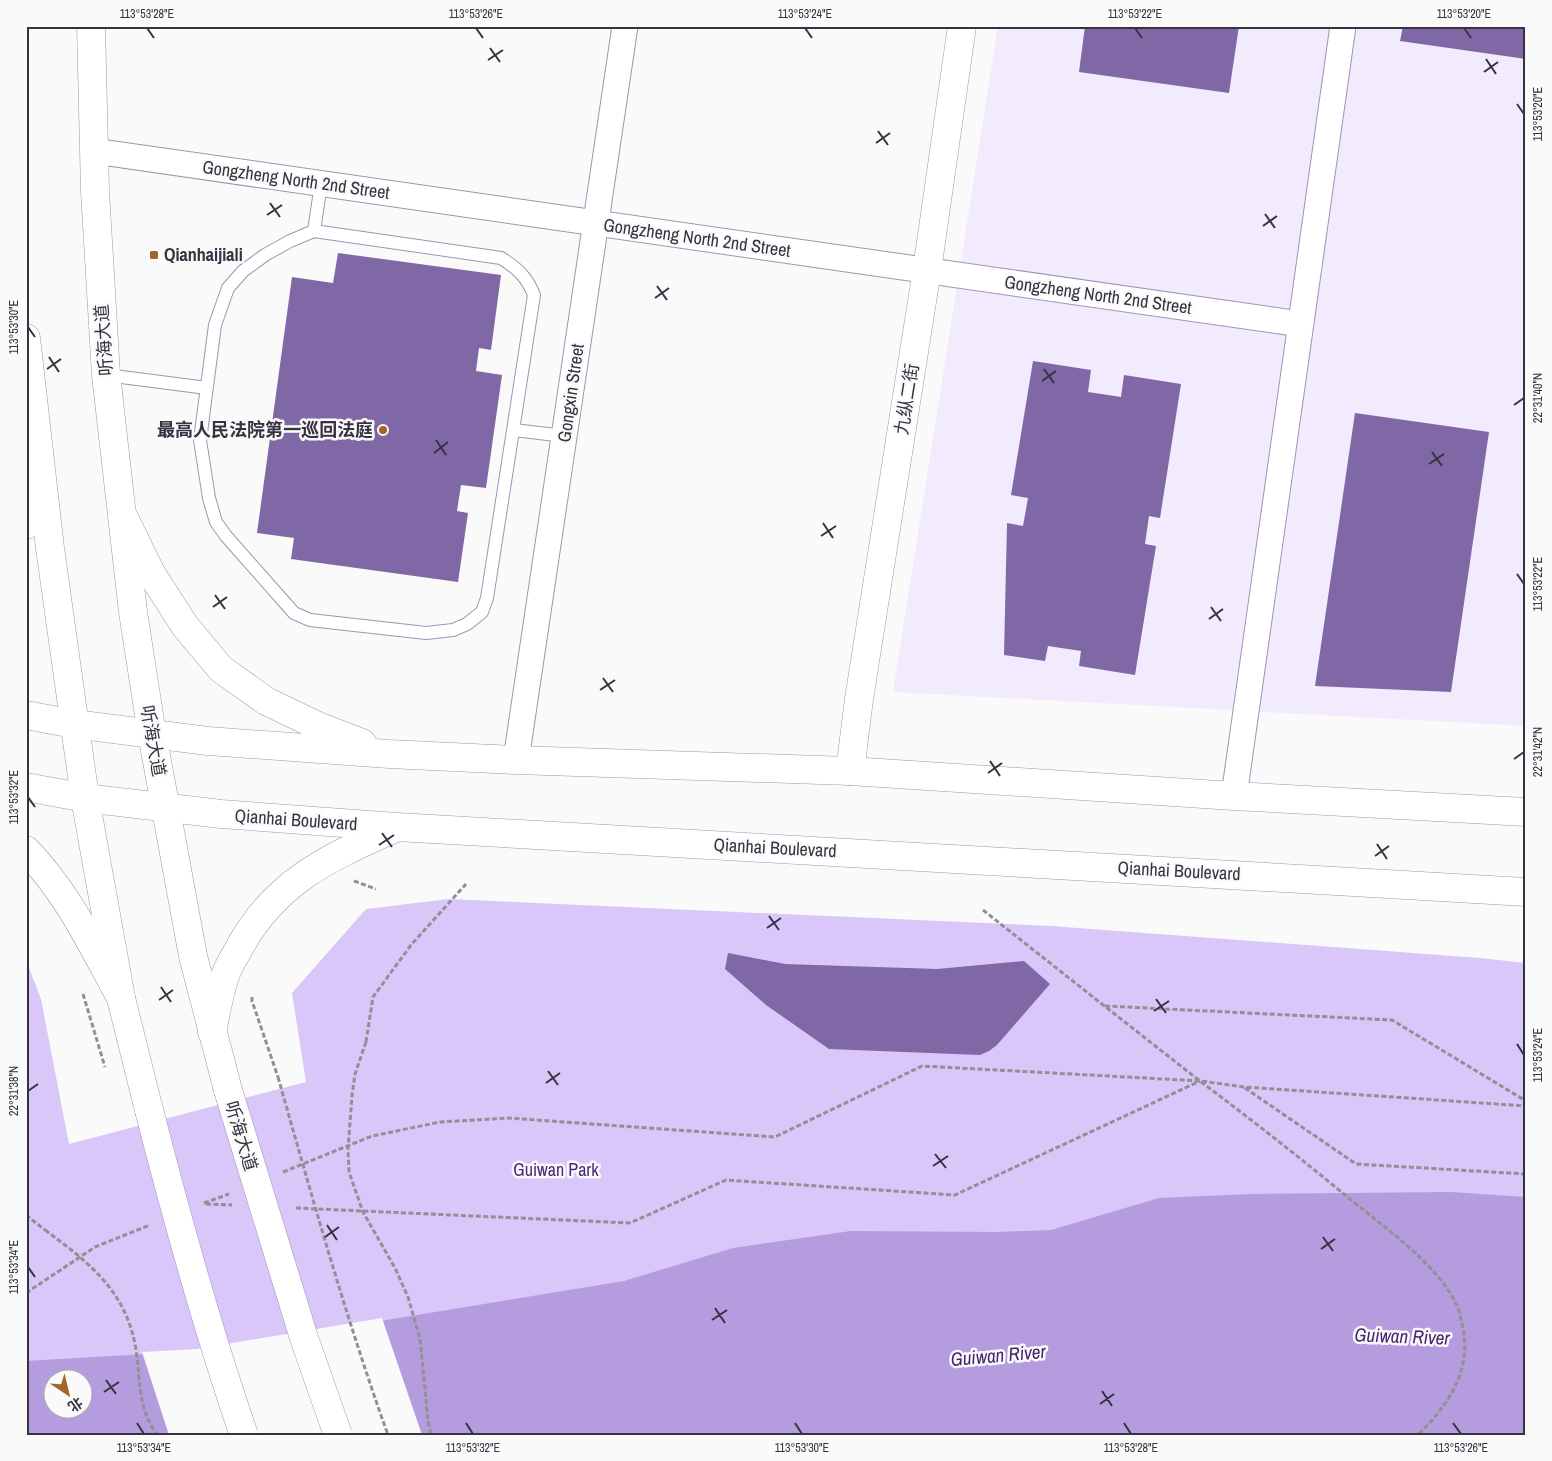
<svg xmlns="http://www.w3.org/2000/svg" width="1552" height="1461" viewBox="0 0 1552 1461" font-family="'Archivo Narrow','Noto Sans SC',sans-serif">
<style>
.built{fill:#f1ebfd}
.green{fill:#d8c7f8;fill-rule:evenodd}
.water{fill:#b49cde;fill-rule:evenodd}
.pier{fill:#fafafa}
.building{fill:#7f68a5}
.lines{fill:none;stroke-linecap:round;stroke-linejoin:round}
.lane-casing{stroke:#9f94b5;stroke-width:14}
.street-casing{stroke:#9f94b5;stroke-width:27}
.secondary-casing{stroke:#9f94b5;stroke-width:29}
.primary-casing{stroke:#9f94b5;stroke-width:29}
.path{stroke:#928f97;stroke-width:3;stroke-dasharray:5 2.5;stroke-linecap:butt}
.lane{stroke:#fff;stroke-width:12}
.street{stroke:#fff;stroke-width:25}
.secondary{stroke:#fff;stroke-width:28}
.primary{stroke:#fff;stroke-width:28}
.secondary-bridge-casing{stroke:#9f94b5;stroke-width:29;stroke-linecap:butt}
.path-bridge{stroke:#928f97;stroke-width:3;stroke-dasharray:5 2.5;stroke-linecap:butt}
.secondary-bridge{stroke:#fff;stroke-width:28}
.ticks{fill:none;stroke:#373240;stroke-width:2}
.poi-dot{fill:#a26628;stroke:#fafafa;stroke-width:2}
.labels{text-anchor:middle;stroke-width:5;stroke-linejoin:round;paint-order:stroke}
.street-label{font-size:18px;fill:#373240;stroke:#fafafa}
.poi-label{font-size:18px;font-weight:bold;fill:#373240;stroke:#fafafa;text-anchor:start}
.park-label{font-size:18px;fill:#4b2976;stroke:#fafafa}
.water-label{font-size:19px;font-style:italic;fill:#46236f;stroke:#fafafa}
.neatline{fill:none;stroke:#373240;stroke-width:2}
.ticks-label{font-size:12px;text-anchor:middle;fill:#373240}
</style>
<rect width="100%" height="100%" fill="#fafafa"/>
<path class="built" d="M 998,26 L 1526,26 L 1526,726 L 893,692 Z"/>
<path class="green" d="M 449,899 L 1051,926 L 1480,958 L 1526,963 L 1526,1435 L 26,1435 L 26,960 L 41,999 L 69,1144 L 306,1082 L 292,993 L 366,909 ZM 52,1378 L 82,1378 L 82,1408 L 52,1408 Z"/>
<path class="water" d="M 1450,1192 L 1526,1197 L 1526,1435 L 26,1435 L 26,1361 L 197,1351 L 624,1281 L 733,1248 L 851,1231 L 996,1232 L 1051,1230 L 1159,1198 L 1252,1194 ZM 52,1378 L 82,1378 L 82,1408 L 52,1408 Z"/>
<path class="pier" d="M 382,1318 L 422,1435 L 169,1435 L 142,1352 L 197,1349 Z"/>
<path class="building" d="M 1085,26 L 1239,26 L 1229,93 L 1079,72 Z
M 1403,26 L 1526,26 L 1526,59 L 1400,41 Z
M 338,253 L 501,275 L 491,350 L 479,348 L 476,371 L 502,375 L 486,488 L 461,485 L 457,511 L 468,513 L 458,582 L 291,559 L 294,538 L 257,533 L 292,277 L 333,283 Z
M 1033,361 L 1091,370 L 1088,392 L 1121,397 L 1124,375 L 1181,384 L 1160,518 L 1149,516 L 1145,544 L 1156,546 L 1135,675 L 1079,666 L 1081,651 L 1048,646 L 1045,661 L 1004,655 L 1007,523 L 1023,526 L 1028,498 L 1011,495 Z
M 1355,413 L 1489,432 L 1451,692 L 1315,686 Z
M 728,953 L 785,964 L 937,969 L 1024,961 L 1050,984 L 997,1045 L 989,1051 L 980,1055 L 829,1049 L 766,1005 L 725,969 Z"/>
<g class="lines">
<g class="lane-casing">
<path id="lane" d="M 314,231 L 501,258 C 517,268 527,277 534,295 L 487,598 L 482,612 L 467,624 L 453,630 L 426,633 L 310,620 L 294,613 L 226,536 L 216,522 L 209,498 L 200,440 L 215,325 L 228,288 L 243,271 L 265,255 L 290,241 Z
M 314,231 L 321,184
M 106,375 L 207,388
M 514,430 L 564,436"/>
</g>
<g class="street-casing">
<path id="street" d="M 94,151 L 1300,324
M 516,760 L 625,26
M 1234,796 L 1343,26"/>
</g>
<g class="secondary-casing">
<path id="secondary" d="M 91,26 L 95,191 L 106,375 L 133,612 L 152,734 L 193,956 L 228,1090
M 26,338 L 50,548 L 85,798 L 121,998 L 149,1110
M 850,771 L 859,699 L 927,270 L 962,26"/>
</g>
<g class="primary-casing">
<path id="primary" d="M 123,516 L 151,573 L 185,626 L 221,669 L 266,701 L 318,726 L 362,743
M 26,525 L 40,466
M 26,715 L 74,724 L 208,741 L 389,754 L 516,760 L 850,771 L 1234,796 L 1526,812
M 26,787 L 85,798 L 221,814 L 397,827 L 1526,892
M 26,850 C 68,893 93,947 121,998
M 212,1032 C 216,1014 219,994 225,976 C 228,967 233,959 237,952 C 273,883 326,859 393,829"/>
</g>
<path class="path" d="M 354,881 L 376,889
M 983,910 C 1055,967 1127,1024 1200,1081 C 1249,1118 1298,1156 1345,1195 C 1380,1224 1440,1265 1458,1308 C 1460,1313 1460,1318 1462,1323 C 1473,1369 1450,1403 1418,1435
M 83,994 L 105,1067
M 252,997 L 252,1001 L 278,1077
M 1105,1006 L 1392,1020 L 1526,1101
M 366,1042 L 373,997 L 411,945 L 466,884
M 1245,1088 L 1356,1164 L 1526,1174
M 283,1172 L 372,1136 L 440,1122 L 508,1118 L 775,1137 L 922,1066 L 1201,1081 L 1244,1087 L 1526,1106
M 204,1203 L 229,1194
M 206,1204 L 232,1205
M 296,1208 L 630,1223 L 726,1180 L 955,1195 L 1200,1081
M 26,1215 L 45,1230
M 26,1293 L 95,1247 L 150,1225"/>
<use href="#lane" class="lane"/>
<use href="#street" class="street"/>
<use href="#secondary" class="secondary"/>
<use href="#primary" class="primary"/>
<g class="secondary-bridge-casing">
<path id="secondary-bridge" d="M 228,1090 L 304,1338 L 338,1435
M 149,1110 C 177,1219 207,1328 244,1435"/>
</g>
<path class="path-bridge" d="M 366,1042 L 355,1074 L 352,1096 L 348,1149 L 349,1172 L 363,1212 L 395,1268 L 408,1297 L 420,1339 L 428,1420 L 431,1435
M 278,1077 C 312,1197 346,1318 388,1435
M 45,1230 C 90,1263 127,1292 136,1350 C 141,1382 137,1406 157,1435"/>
<use href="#secondary-bridge" class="secondary-bridge"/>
</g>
<path class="ticks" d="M 147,28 L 154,38M 476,28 L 483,38M 805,28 L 812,38M 1135,28 L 1142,38M 1464,28 L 1471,38M 490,48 L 500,62M 1486,59 L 1496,74M 488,60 L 503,50M 1484,72 L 1498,62M 1517,104 L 1524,114M 878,131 L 888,145M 876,143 L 890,133M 270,203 L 280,217M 1265,214 L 1275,228M 267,215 L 282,205M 1263,226 L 1277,216M 657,286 L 667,300M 655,298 L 669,288M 28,327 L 35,337M 49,357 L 59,372M 47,369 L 61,359M 1044,369 L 1054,383M 1042,381 L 1056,371M 1514,405 L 1524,398M 436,440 L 446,455M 1432,452 L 1442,466M 434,453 L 448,442M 1429,464 L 1444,454M 823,523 L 833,538M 821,536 L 836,526M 1517,574 L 1524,584M 215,595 L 225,609M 213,607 L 227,597M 1211,607 L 1221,621M 1209,619 L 1223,609M 603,678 L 613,692M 600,690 L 615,680M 1514,759 L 1524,752M 990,761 L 1000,776M 988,773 L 1002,763M 28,797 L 35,807M 382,833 L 392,847M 1377,844 L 1387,859M 379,845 L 394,835M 1375,856 L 1389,846M 769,916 L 779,930M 767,928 L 781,918M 161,987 L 171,1002M 1156,999 L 1166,1013M 159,1000 L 173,990M 1154,1011 L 1169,1001M 1517,1044 L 1524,1055M 548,1071 L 558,1085M 546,1083 L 560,1073M 28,1091 L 38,1084M 935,1154 L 946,1168M 933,1166 L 948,1156M 327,1225 L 337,1240M 325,1237 L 339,1227M 1323,1237 L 1333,1251M 1321,1249 L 1335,1239M 28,1267 L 35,1277M 715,1308 L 725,1323M 712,1320 L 727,1310M 106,1380 L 116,1394M 1102,1391 L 1112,1406M 104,1392 L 119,1382M 1100,1404 L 1114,1394M 137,1423 L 144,1434M 466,1423 L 473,1434M 795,1423 L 802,1434M 1124,1423 L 1131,1434M 1453,1423 L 1461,1434"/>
<g class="poi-dot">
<rect x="149" y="250" width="10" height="10" rx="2.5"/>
<circle cx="383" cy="430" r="5"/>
</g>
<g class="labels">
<g class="street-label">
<text transform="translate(296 180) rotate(8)" y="6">Gongzheng North 2nd Street</text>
<text transform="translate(697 238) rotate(8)" y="6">Gongzheng North 2nd Street</text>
<text transform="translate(1098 295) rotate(8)" y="6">Gongzheng North 2nd Street</text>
<text transform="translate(104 340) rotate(-94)" y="6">听海大道</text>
<text transform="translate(571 393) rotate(-82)" y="6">Gongxin Street</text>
<text transform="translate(907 399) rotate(-81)" y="6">九纵二街</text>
<text transform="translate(153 741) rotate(80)" y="6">听海大道</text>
<text transform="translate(296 820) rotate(4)" y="6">Qianhai Boulevard</text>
<text transform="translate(775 848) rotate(3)" y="6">Qianhai Boulevard</text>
<text transform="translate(1179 871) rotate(3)" y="6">Qianhai Boulevard</text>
<text transform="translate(241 1136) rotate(73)" y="6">听海大道</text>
</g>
<g class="poi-label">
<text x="164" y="261">Qianhaijiali</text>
<text x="373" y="436" text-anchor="end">最高人民法院第一巡回法庭</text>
</g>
<g class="park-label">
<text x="556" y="1176">Guiwan Park</text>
</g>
<g class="water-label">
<text transform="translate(1402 1336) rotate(2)" y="7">Guiwan River</text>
<text transform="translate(998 1355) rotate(-5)" y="7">Guiwan River</text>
</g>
</g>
<rect width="1552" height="1461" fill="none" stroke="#fafafa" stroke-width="55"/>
<g transform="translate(68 1394) rotate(145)"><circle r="24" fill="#fafafa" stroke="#acaab0"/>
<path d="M0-4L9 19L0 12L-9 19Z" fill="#a26628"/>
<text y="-8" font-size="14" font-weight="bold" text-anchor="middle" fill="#373240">北</text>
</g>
<rect x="28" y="28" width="1496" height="1406" class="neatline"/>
<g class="ticks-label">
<text x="147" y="18">113°53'28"E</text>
<text x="476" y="18">113°53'26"E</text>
<text x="805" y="18">113°53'24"E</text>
<text x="1135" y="18">113°53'22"E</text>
<text x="1464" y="18">113°53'20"E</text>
<text transform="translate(1538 114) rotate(-90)" y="4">113°53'20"E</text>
<text transform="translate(14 327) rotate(-90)" y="4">113°53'30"E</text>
<text transform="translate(1538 398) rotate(-90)" y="4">22°31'40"N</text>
<text transform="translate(1538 584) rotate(-90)" y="4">113°53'22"E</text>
<text transform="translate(1538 752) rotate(-90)" y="4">22°31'42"N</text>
<text transform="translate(14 797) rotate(-90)" y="4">113°53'32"E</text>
<text transform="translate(1538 1055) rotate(-90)" y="4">113°53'24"E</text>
<text transform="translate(14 1091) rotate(-90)" y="4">22°31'38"N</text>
<text transform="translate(14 1267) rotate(-90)" y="4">113°53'34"E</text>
<text x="144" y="1452">113°53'34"E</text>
<text x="473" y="1452">113°53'32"E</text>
<text x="802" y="1452">113°53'30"E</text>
<text x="1131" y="1452">113°53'28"E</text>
<text x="1461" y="1452">113°53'26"E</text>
</g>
</svg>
